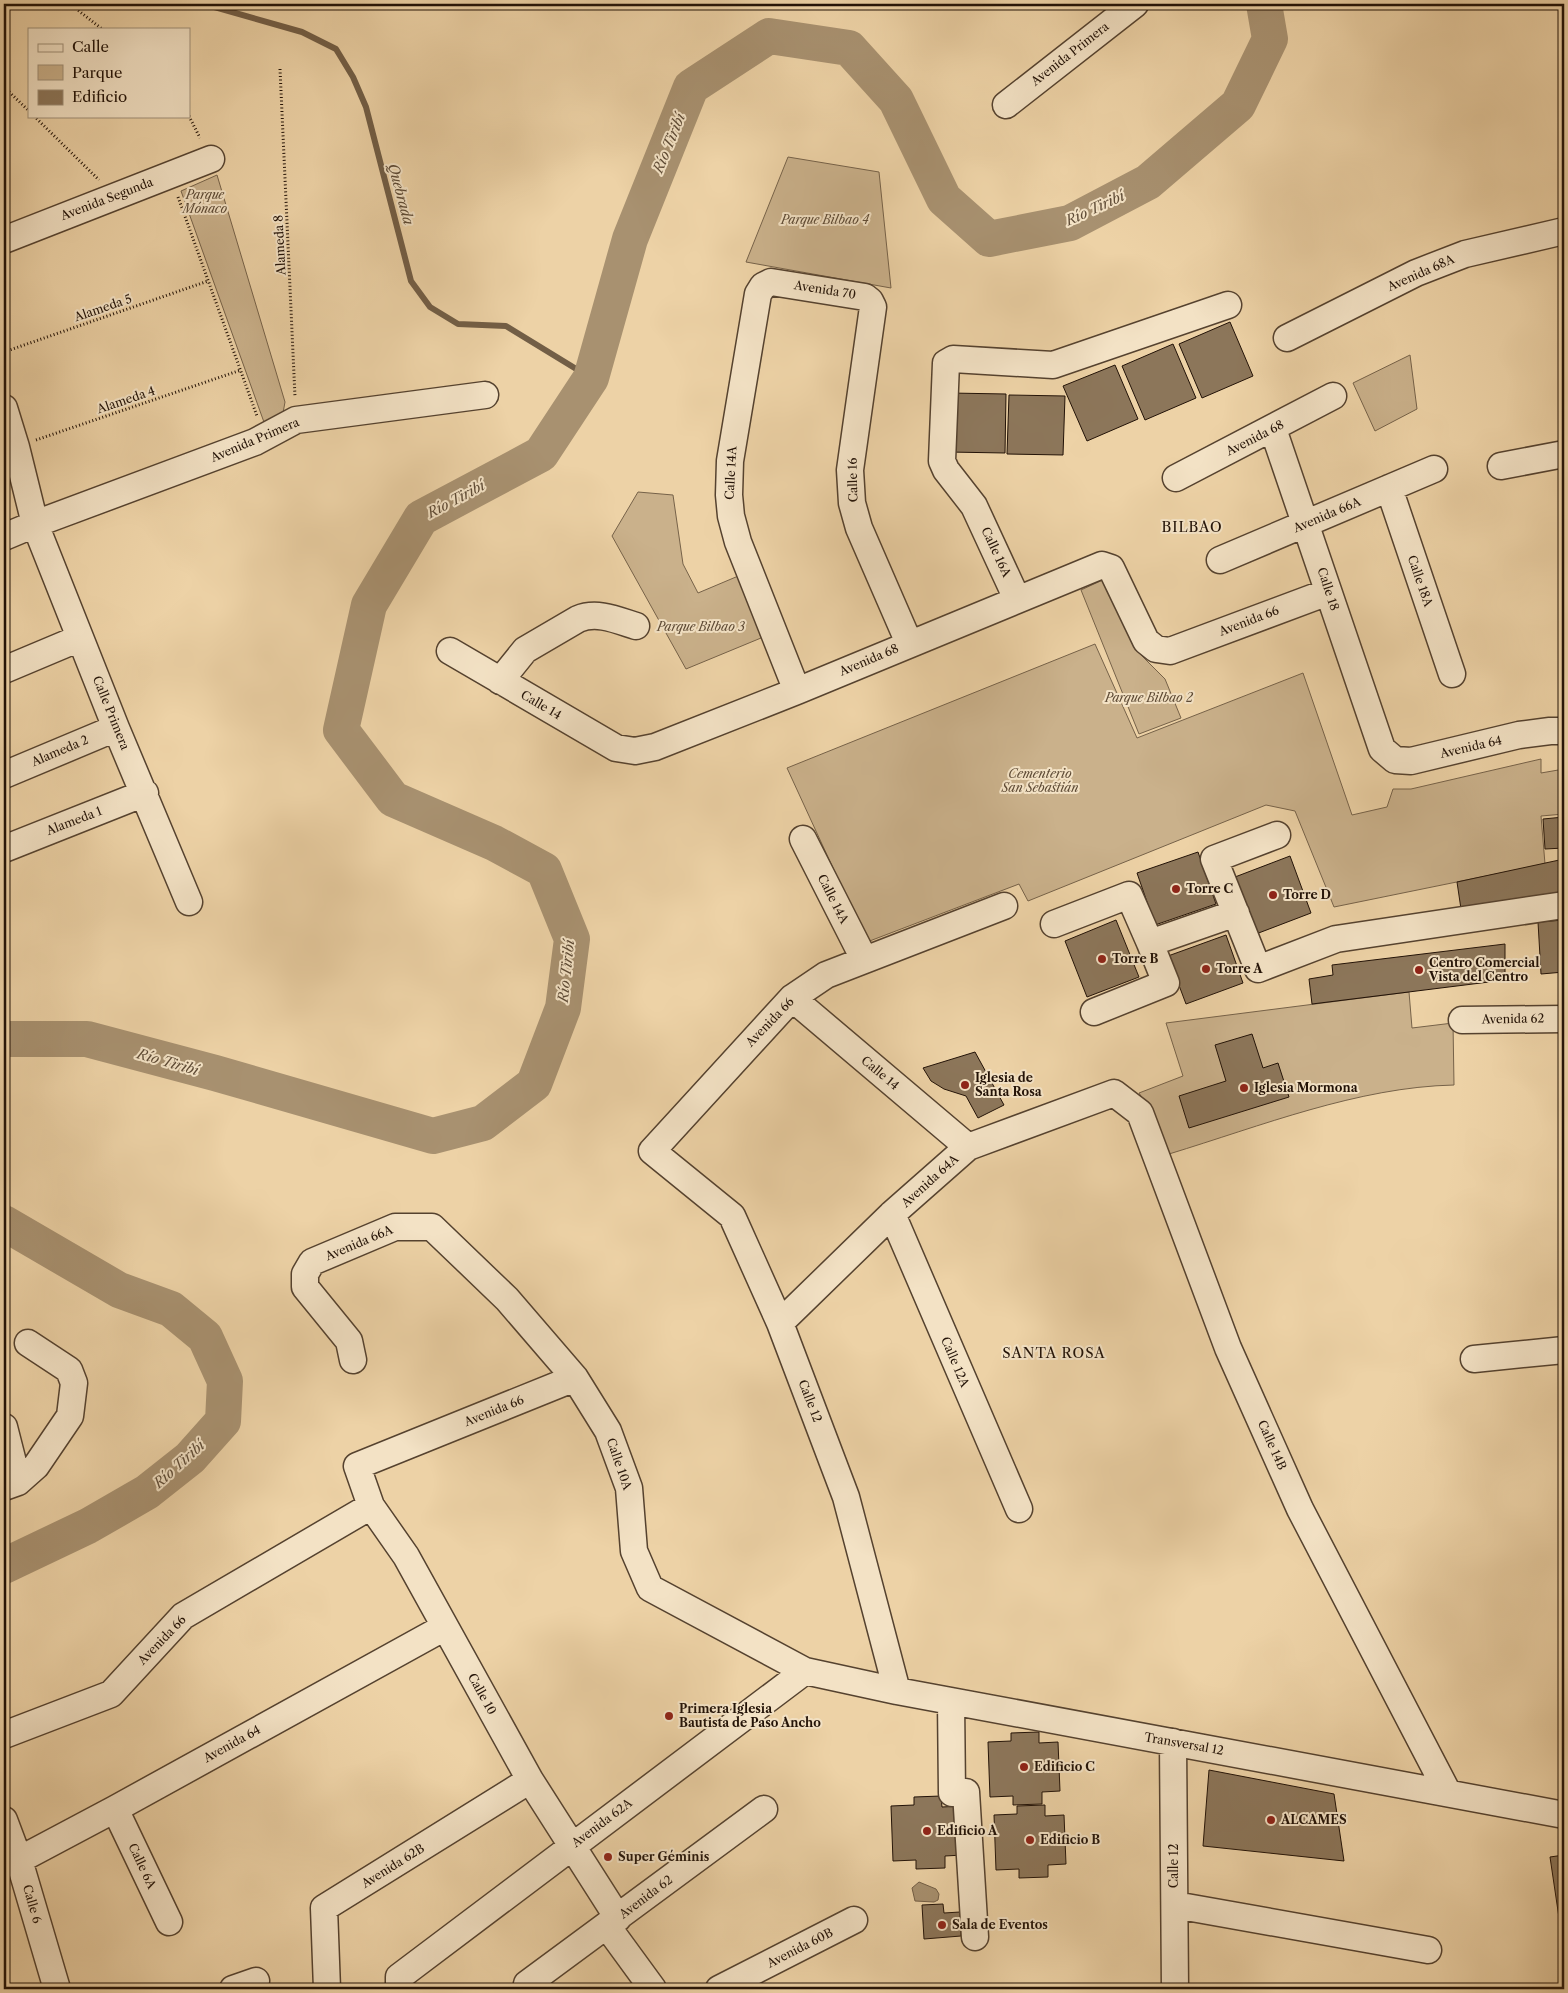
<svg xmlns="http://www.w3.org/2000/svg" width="1568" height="1993" viewBox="0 0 1568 1993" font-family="'Libre Caslon Text',serif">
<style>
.green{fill:#cab18b;stroke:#766249}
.water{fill:#a89170;stroke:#725e46}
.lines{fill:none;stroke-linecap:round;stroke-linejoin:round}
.stream{stroke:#725e46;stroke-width:6}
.river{stroke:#a89170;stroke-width:36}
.building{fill:#8c765a;stroke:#221207}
.minor-casing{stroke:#55422f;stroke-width:29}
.path{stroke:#221207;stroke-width:3;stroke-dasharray:1 2.5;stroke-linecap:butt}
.minor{stroke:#f3e2c5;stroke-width:26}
.poi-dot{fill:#8f2418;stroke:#f3e2c5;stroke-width:2}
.labels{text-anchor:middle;stroke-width:4;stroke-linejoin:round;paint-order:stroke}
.street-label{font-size:12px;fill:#221207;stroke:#f3e2c5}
.park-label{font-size:12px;font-style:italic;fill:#5d4a35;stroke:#f3e2c5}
.poi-label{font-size:12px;font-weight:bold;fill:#221207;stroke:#f3e2c5;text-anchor:start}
.water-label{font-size:14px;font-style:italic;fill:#5e4b36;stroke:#f3e2c5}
.neighbourhood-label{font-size:14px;letter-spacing:1px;fill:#221207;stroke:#f3e2c5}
</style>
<rect width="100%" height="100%" fill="#edd2a6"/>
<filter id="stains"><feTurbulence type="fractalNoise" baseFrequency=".004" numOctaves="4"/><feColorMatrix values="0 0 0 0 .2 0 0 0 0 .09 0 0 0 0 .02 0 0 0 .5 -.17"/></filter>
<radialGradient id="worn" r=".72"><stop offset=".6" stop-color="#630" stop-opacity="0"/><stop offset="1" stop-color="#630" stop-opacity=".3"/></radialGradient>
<path class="green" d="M 788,157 L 879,172 L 891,288 L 746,262 Z
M 217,175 L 285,402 L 283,413 L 265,425 L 181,191 Z
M 1410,355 L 1417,409 L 1375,431 L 1353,383 Z
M 638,492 L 673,495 L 683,564 L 698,593 L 743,574 L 761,638 L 686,669 L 612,536 Z
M 1109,577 L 1138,652 L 1165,679 L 1181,718 L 1139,734 L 1081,590 Z
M 1095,644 L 1137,738 L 1303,673 L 1352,815 L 1387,807 L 1393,789 L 1411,789 L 1541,759 L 1541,773 L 1564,769 L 1564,814 L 1541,816 L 1545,864 L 1334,907 L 1295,811 L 1266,805 L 1028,901 L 1019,884 L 867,942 L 787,768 Z
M 1409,992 L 1412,1028 L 1453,1023 L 1454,1085 C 1358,1087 1261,1126 1169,1154 L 1146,1104 L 1139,1093 L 1183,1076 L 1166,1023 Z"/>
<path class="water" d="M 919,1882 L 936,1889 L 939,1894 L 938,1900 L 934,1902 L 915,1901 L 912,1888 Z"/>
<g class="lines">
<path class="stream" d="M 204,4 L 302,32 L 336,49 L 353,77 L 366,107 L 411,281 L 430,307 L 458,324 L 506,326 L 591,378"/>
<path class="river" d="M 4,1039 L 87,1039 L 215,1073 L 433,1136 L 483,1123 L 534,1084 L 563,1008 L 572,939 L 544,870 L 494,843 L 393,799 L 341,730 L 369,605 L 421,518 L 541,454 L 591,378 L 630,239 L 691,87 L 769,36 L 849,48 L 896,100 L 944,199 L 989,239 L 1070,223 L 1148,182 L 1238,105 L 1270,39 L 1264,4
M 4,1223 L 119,1290 L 171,1309 L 205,1337 L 225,1381 L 223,1421 L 190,1458 L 147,1492 L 88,1526 L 4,1566"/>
</g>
<path class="building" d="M 1230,322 L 1253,376 L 1202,398 L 1179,344 Z
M 1173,344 L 1196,398 L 1145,420 L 1122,366 Z
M 1115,365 L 1138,419 L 1087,441 L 1063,386 Z
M 950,393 L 1006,394 L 1005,453 L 948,452 Z
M 1009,395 L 1065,396 L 1063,455 L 1007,454 Z
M 1564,817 L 1564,848 L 1545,849 L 1543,819 Z
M 1198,852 L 1216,904 L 1155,925 L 1137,873 Z
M 1290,856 L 1311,913 L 1256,934 L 1235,877 Z
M 1564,859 L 1564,897 L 1461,909 L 1457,882 Z
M 1116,920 L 1139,977 L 1087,997 L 1065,941 Z
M 1564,920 L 1564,972 L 1541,974 L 1538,922 Z
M 1226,935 L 1243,983 L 1186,1004 L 1168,956 Z
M 1505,944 L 1505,980 L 1312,1004 L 1309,979 L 1333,975 L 1332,965 Z
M 1252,1034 L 1263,1068 L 1278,1063 L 1289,1097 L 1189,1128 L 1179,1096 L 1226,1081 L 1215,1045 Z
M 975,1052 L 1004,1105 L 978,1118 L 966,1096 L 944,1089 L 931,1081 L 923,1068 Z
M 1039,1732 L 1039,1743 L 1058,1742 L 1060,1791 L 1042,1792 L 1042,1804 L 1013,1805 L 1013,1796 L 990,1797 L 988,1742 L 1011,1741 L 1011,1733 Z
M 1209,1770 L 1334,1794 L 1344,1861 L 1203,1846 Z
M 941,1796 L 942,1807 L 961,1806 L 963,1855 L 945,1856 L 945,1868 L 916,1869 L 916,1860 L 893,1861 L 891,1806 L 914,1805 L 914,1797 Z
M 1045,1805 L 1045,1816 L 1064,1815 L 1066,1864 L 1048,1865 L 1048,1877 L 1019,1878 L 1019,1869 L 996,1870 L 994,1815 L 1017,1814 L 1017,1806 Z
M 1564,1855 L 1564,1937 L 1562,1938 L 1550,1857 Z
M 943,1904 L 944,1913 L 960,1912 L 961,1936 L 924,1939 L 922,1905 Z"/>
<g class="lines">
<g class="minor-casing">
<path id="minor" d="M 1006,105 L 1135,4
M 4,240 L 211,159
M 1287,338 L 1416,273 L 1465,254 L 1564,231
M 4,408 L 16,447 L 35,524 L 4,537
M 1273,429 L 1382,749 L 1395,760 L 1411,761 L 1519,735 L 1550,731 L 1564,731
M 1501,466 L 1564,454
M 1176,478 L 1333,396
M 1389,488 L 1452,674
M 1220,560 L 1434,469
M 1017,599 L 974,506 L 946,470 L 942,461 L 946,363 L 953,359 L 1053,365 L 1228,305
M 450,651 L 616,748 L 635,751 L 655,747 L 797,691 L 1102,565 L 1111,568 L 1146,641 L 1156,649 L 1170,651 L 1328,592
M 4,670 L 80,638
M 500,681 L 525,650 L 578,619 C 597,611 617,620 636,626
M 797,691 L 738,542 L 731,516 L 729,495 L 730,461 L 758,294 L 763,286 L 771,282 L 865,297 L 870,301 L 873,307 L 850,470 L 852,503 L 859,528 L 909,643
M 4,775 L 116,728
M 1277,835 L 1214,859 L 1258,969 L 1336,939 L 1564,905
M 803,839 L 864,959
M 4,849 L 145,793
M 189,902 L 116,728 L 35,524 L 255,442 L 296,420 L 485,395
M 1054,924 L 1129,895 L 1150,943 L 1236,913
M 792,998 L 968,1147
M 1094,1012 L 1166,983 L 1150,943
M 1462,1020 L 1564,1019
M 892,1214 L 1019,1509
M 780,1323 L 892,1214 L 968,1147 L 1114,1093 L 1140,1113 L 1228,1348 L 1300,1509 L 1448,1793
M 1474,1359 L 1564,1350
M 353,1360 L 349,1341 L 305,1287 L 305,1274 L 312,1262 L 395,1227 L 432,1227 L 507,1299 L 575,1378 L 608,1431 L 629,1488 L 634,1551 L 650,1588 L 805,1671 L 897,1691 L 1564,1815
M 575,1378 L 357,1466 L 371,1506 L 406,1556 L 530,1780 L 618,1918
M 4,1427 L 18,1482 L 4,1487
M 18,1482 L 36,1466 L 70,1416 L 74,1383 L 69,1370 L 28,1343
M 897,1691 L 846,1497 L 780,1323 L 732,1216 L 652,1151 L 792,998 L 826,975 L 1004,906
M 951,1701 L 952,1793 L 966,1792 L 975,1937
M 4,1735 L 111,1694 L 183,1616 L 371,1506
M 1173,1742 L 1175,1989
M 115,1809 L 169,1922
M 4,1820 L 19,1860 L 57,1989
M 19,1860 L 115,1809 L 445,1627
M 1175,1905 L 1428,1950
M 607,1926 L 653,1989
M 233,1989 L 256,1981
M 327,1989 L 324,1908 L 530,1780
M 399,1989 L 399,1977 L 805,1671
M 526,1989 L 527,1984 L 764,1809
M 719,1989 L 854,1920"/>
</g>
<path class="path" d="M 70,4 L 102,29
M 280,69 L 295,397
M 4,87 L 29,111
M 34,116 L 99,180
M 189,116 L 200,138
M 178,197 L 257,416
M 4,352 L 208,281
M 36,440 L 241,370"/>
<use href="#minor" class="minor"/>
</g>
<g class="poi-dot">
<circle cx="1176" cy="889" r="5"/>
<circle cx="1273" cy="895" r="5"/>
<circle cx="1102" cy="959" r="5"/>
<circle cx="1206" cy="969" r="5"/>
<circle cx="1419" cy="970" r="5"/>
<circle cx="965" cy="1085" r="5"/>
<circle cx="1244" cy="1088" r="5"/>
<circle cx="669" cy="1716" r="5"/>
<circle cx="1024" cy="1767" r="5"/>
<circle cx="1271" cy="1820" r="5"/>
<circle cx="927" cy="1831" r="5"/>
<circle cx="1030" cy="1840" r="5"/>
<circle cx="608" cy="1857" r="5"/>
<circle cx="942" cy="1925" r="5"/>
</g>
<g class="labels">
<g class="street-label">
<text transform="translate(1070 54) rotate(-38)" y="4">Avenida Primera</text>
<text transform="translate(107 199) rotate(-21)" y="4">Avenida Segunda</text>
<text transform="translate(280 245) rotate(-93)" y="4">Alameda 8</text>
<text transform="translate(1421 273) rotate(-24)" y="4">Avenida 68A</text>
<text transform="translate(825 290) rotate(9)" y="4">Avenida 70</text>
<text transform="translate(103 308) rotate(-19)" y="4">Alameda 5</text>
<text transform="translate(126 400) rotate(-19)" y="4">Alameda 4</text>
<text transform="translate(1255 438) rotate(-27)" y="4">Avenida 68</text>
<text transform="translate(255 440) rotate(-23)" y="4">Avenida Primera</text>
<text transform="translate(731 473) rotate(-87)" y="4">Calle 14A</text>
<text transform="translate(853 480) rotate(-91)" y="4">Calle 16</text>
<text transform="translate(1327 515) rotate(-23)" y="4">Avenida 66A</text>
<text transform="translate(996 552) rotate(65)" y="4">Calle 16A</text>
<text transform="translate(1420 581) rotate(71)" y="4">Calle 18A</text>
<text transform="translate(1328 589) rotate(72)" y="4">Calle 18</text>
<text transform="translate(1249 621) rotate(-21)" y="4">Avenida 66</text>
<text transform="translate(869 660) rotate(-23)" y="4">Avenida 68</text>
<text transform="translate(541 705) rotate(30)" y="4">Calle 14</text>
<text transform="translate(111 713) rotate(68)" y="4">Calle Primera</text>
<text transform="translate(1471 747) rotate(-13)" y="4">Avenida 64</text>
<text transform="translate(60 751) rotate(-23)" y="4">Alameda 2</text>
<text transform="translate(74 821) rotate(-21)" y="4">Alameda 1</text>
<text transform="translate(833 899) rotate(63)" y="4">Calle 14A</text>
<text transform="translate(1513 1019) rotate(-1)" y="4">Avenida 62</text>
<text transform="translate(770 1022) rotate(-46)" y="4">Avenida 66</text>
<text transform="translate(880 1073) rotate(40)" y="4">Calle 14</text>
<text transform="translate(930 1181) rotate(-42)" y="4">Avenida 64A</text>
<text transform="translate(359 1243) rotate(-23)" y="4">Avenida 66A</text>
<text transform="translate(955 1362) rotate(67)" y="4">Calle 12A</text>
<text transform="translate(810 1401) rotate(69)" y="4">Calle 12</text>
<text transform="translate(494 1411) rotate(-22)" y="4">Avenida 66</text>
<text transform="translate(1272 1445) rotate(66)" y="4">Calle 14B</text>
<text transform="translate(619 1464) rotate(71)" y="4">Calle 10A</text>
<text transform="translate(162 1640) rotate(-46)" y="4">Avenida 66</text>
<text transform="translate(482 1694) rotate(61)" y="4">Calle 10</text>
<text transform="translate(232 1744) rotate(-29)" y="4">Avenida 64</text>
<text transform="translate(1184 1744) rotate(10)" y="4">Transversal 12</text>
<text transform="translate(602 1823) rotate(-37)" y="4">Avenida 62A</text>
<text transform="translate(142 1866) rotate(65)" y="4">Calle 6A</text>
<text transform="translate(393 1866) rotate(-32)" y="4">Avenida 62B</text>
<text transform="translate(1174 1866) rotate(-90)" y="4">Calle 12</text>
<text transform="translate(646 1897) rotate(-37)" y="4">Avenida 62</text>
<text transform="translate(32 1904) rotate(74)" y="4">Calle 6</text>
<text transform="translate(800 1948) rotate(-27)" y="4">Avenida 60B</text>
</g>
<g class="park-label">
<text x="205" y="199">Parque<tspan x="205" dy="14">Mónaco</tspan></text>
<text x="825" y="224">Parque Bilbao 4</text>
<text x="701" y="631">Parque Bilbao 3</text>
<text x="1149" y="702">Parque Bilbao 2</text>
<text x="1040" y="778">Cementerio<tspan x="1040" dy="14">San Sebastián</tspan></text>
</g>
<g class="poi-label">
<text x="1186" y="893">Torre C</text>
<text x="1283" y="899">Torre D</text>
<text x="1112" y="963">Torre B</text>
<text x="1429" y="967">Centro Comercial<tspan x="1429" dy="14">Vista del Centro</tspan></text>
<text x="1216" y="973">Torre A</text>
<text x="975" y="1082">Iglesia de<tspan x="975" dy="14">Santa Rosa</tspan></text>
<text x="1254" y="1092">Iglesia Mormona</text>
<text x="679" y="1713">Primera Iglesia<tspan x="679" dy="14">Bautista de Paso Ancho</tspan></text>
<text x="1034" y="1771">Edificio C</text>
<text x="1281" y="1824">ALCAMES</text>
<text x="937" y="1835">Edificio A</text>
<text x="1040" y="1844">Edificio B</text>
<text x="618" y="1861">Super Géminis</text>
<text x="952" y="1929">Sala de Eventos</text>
</g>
<g class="water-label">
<text transform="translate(669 143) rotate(-68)" y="5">Río Tiribí</text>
<text transform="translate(401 194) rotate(75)" y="5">Quebrada</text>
<text transform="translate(1095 208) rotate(-25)" y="5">Río Tiribí</text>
<text transform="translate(456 499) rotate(-28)" y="5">Río Tiribí</text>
<text transform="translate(566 971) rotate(-84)" y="5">Río Tiribí</text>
<text transform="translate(168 1062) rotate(16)" y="5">Río Tiribí</text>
<text transform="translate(179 1464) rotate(-42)" y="5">Río Tiribí</text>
</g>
<g class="neighbourhood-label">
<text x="1192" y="532">BILBAO</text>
<text x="1054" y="1358">SANTA ROSA</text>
</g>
</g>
<rect width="1568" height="1993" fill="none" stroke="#edd2a6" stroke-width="20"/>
<rect x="5" y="5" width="1558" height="1983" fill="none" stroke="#221207" stroke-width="2.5"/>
<rect x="10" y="10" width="1548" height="1973" fill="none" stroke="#221207"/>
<rect x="28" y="28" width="162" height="90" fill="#f3e2c5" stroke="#9f8f79"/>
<rect x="38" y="44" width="25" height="8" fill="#f3e2c5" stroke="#9f8f79"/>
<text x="72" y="52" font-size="15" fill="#221207">Calle</text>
<rect x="38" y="65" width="25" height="15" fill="#cab18b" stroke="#9f8f79"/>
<text x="72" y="78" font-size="15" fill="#221207">Parque</text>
<rect x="38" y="90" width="25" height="15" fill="#8c765a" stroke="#9f8f79"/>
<text x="72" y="102" font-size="15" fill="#221207">Edificio</text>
<rect width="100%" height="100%" filter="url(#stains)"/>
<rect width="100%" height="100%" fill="url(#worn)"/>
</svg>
